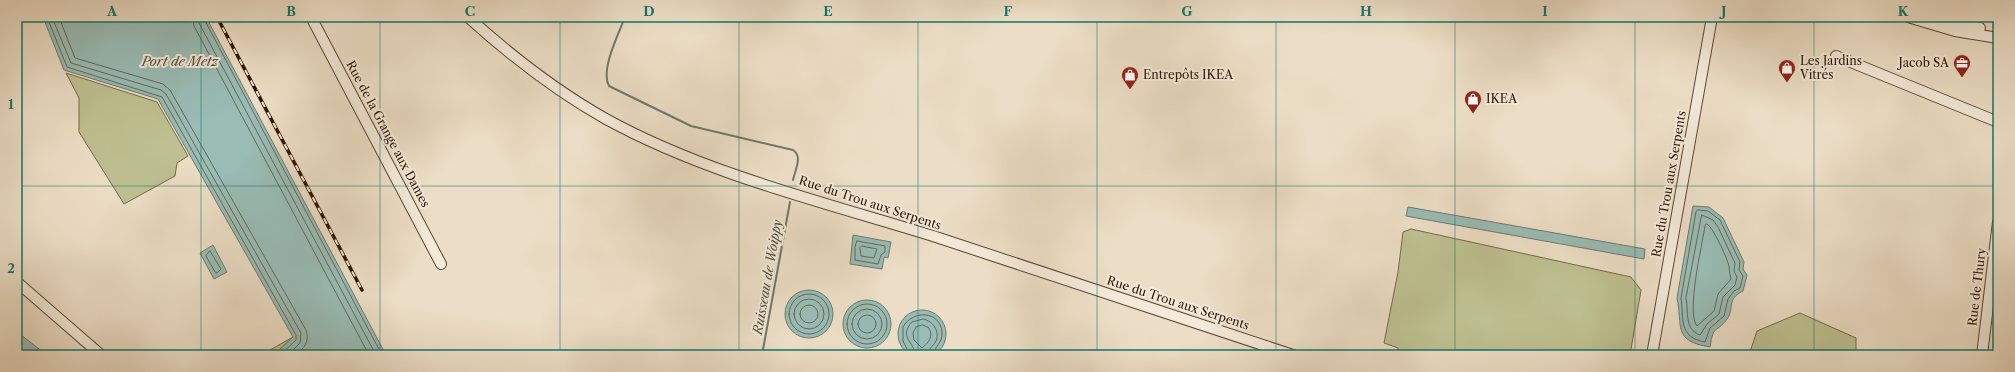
<svg xmlns="http://www.w3.org/2000/svg" width="2015" height="372" viewBox="0 0 2015 372" font-family="'Libre Caslon Text',serif">
<style>
.green{fill:#bec091;stroke:#776a48}
.water{fill:#99bcb5;stroke:#6f796d}
.lines{fill:none;stroke-linecap:round;stroke-linejoin:round}
.shore{stroke:#64685a;stroke-width:1}
.stream{stroke:#6f796d;stroke-width:2}
.minor-casing{stroke:#5f4732;stroke-width:12}
.minor{stroke:#f3eada;stroke-width:10}
.rail-casing{stroke:#301500;stroke-width:3.5}
.rail{stroke:#f3eada;stroke-width:2;stroke-dasharray:6;stroke-linecap:butt}
.grid{fill:none;stroke:#0f766e;stroke-width:1;stroke-opacity:0.55}
.labels{text-anchor:middle;stroke-width:4;stroke-linejoin:round;paint-order:stroke}
.poi-label{font-size:12px;fill:#301500;stroke:#f3eada;text-anchor:start}
.street-label{font-size:12px;fill:#301500;stroke:#f3eada}
.water-label{font-size:13px;font-style:italic;fill:#554f3f;stroke:#f3eada}
.neatline{fill:none;stroke:#0f766e;stroke-width:1.5}
.grid-label{font-size:13px;text-anchor:middle;font-weight:bold;fill:#0f766e}
</style>
<rect width="100%" height="100%" fill="#ecdec6"/>
<filter id="stains"><feTurbulence type="fractalNoise" baseFrequency=".005" numOctaves="4"/><feColorMatrix values="0 0 0 0 .2 0 0 0 0 .09 0 0 0 0 .02 0 0 0 .5 -.17"/></filter>
<radialGradient id="worn" r=".72"><stop offset=".6" stop-color="#630" stop-opacity="0"/><stop offset="1" stop-color="#630" stop-opacity=".3"/></radialGradient>
<path class="green" d="M 66,73 L 157,102 L 188,156 L 177,163 L 175,176 L 124,204 L 79,132 L 79,98 Z
M 1411,229 L 1631,277 L 1641,290 L 1630,355 L 1398,355 L 1398,348 L 1384,343 L 1398,272 L 1403,232 Z
M 1800,313 L 1856,338 L 1856,355 L 1749,355 L 1757,331 Z
M 293,337 L 274,355 L 261,355 Z"/>
<path class="water" d="M 43,17 L 206,17 L 386,355 L 274,355 L 293,337 L 158,99 L 64,70 Z
M 1693,206 L 1709,207 L 1723,218 L 1744,262 L 1743,269 L 1747,275 L 1743,291 C 1726,299 1735,308 1727,319 C 1715,335 1714,323 1710,347 C 1672,341 1683,326 1677,298 Z
M 1408,207 L 1645,249 L 1644,259 L 1406,216 Z
M 853,235 L 891,242 L 888,258 L 884,257 L 882,269 L 850,264 Z
M 213,245 L 227,272 L 214,279 L 200,253 Z
M785 314a24 24 0 1 1 48 0a24 24 0 1 1-48 0Z
M843 324a24 24 0 1 1 48 0a24 24 0 1 1-48 0Z
M898 334a24 24 0 1 1 48 0a24 24 0 1 1-48 0Z
M 17,332 L 47,355 L 17,355 Z"/>
<g class="lines">
<path class="shore" d="M 47,17 L 67,67 L 162,97 L 296,335 L 296,340 L 280,355
M 52,17 L 71,63 L 161,90 L 166,94 L 301,333 L 300,343 L 288,355
M 59,17 L 75,58 L 163,84 L 170,90 L 306,330 C 310,342 304,348 296,355
M 192,17 L 194,26 L 369,355
M 198,17 L 199,23 L 376,355
M 203,17 L 382,355
M 1698,210 L 1708,211 L 1720,220 L 1740,262 L 1739,270 L 1743,276 L 1740,288 L 1734,291 L 1728,299 L 1724,316 L 1710,328 L 1705,342 C 1678,337 1684,319 1681,298 L 1696,212 Z
M 1702,215 L 1713,220 L 1718,227 L 1735,263 L 1734,271 L 1737,277 L 1735,285 L 1723,297 L 1719,314 L 1707,324 L 1700,335 C 1684,329 1689,313 1686,298 Z
M 1707,224 C 1713,227 1726,256 1728,263 C 1730,268 1729,273 1731,279 L 1718,294 L 1714,311 L 1697,326 C 1686,313 1702,245 1705,226 Z
M 857,241 L 885,246 L 885,252 L 881,255 L 878,264 L 855,260 L 855,248 Z
M 862,246 L 877,249 L 874,258 L 861,256 L 860,248 Z
M 210,251 L 221,269 L 217,273 L 215,272 L 206,256 Z
M789 314a20 20 0 1 1 40 0a20 20 0 1 1-40 0Z
M794 314a15 15 0 1 1 30 0a15 15 0 1 1-30 0Z
M847 324a20 20 0 1 1 40 0a20 20 0 1 1-40 0Z
M800 314a9 9 0 1 1 18 0a9 9 0 1 1-18 0Z
M852 324a15 15 0 1 1 30 0a15 15 0 1 1-30 0Z
M858 324a9 9 0 1 1 18 0a9 9 0 1 1-18 0Z
M 923,325 L 929,328 C 934,337 928,343 922,348 L 914,340 L 913,333 L 916,327 Z
M 910,355 L 903,341 L 903,327 C 912,310 940,310 942,332 C 943,343 934,347 933,355
M 915,355 C 915,342 898,337 912,322 L 923,319 C 933,321 940,331 936,341 C 933,347 928,348 928,355"/>
<path class="stream" d="M 625,17 C 619,33 600,70 609,86 L 691,126 L 793,150 C 803,156 795,170 793,180
M 762,355 L 790,202"/>
<g class="minor-casing">
<path id="minor" d="M 311,17 L 441,264
M 468,17 C 510,55 556,91 606,119 C 706,174 824,202 933,236 C 1053,275 1173,315 1293,355
M 1908,17 L 1955,31 L 1998,38
M 1941,20 L 1980,28
M 1836,56 L 1998,122
M 17,282 L 101,355
M 1652,355 L 1712,17
M 1982,355 L 1998,222"/>
</g>
<use href="#minor" class="minor"/>
<g class="rail-casing">
<path id="rail" d="M 217,17 L 362,290"/>
</g>
<use href="#rail" class="rail"/>
</g>
<path class="grid" d="M 201,17 L 201,355M 380,17 L 380,355M 560,17 L 560,355M 739,17 L 739,355M 918,17 L 918,355M 1097,17 L 1097,355M 1276,17 L 1276,355M 1455,17 L 1455,355M 1635,17 L 1635,355M 1814,17 L 1814,355M 17,186 L 1998,186"/>
<defs>
<g id="office-pin" transform="scale(0.9)"><path d="M0 17L-7.5 6A9.5 9.5 0 1 1 7.5 6Z" fill="#8f2418" stroke="#f3eada"/><path d="M-6-3h4V-5.5h4V-3h4V5H-6ZM-1-4.5V-3h2v-1.5ZM-6 0V1H6V0Z" fill="#fff"/></g>
<g id="shop-pin" transform="scale(0.9)"><path d="M0 17L-7.5 6A9.5 9.5 0 1 1 7.5 6Z" fill="#8f2418" stroke="#f3eada"/><path d="M-5-2.5h2.3a2.7 3.5 0 0 1 5.4 0H5L5.5 6h-11ZM-1.5-2.5h3a1.5 2.3 0 0 0-3 0Z" fill="#fff"/></g>
</defs>
<g fill-rule="evenodd">
<use href="#office-pin" x="1962" y="63"/>
<use href="#shop-pin" x="1787" y="68"/>
<use href="#shop-pin" x="1130" y="75"/>
<use href="#shop-pin" x="1473" y="99"/>
</g>
<g class="labels">
<g class="poi-label">
<text x="1800" y="65">Les Jardins<tspan x="1800" dy="14">Vitrés</tspan></text>
<text x="1949" y="67" text-anchor="end">Jacob SA</text>
<text x="1143" y="79">Entrepôts IKEA</text>
<text x="1486" y="103">IKEA</text>
</g>
<g class="street-label">
<text transform="translate(388 134) rotate(62)" y="4">Rue de la Grange aux Dames</text>
<text transform="translate(1669 184) rotate(-80)" y="4">Rue du Trou aux Serpents</text>
<text transform="translate(870 203) rotate(18)" y="4">Rue du Trou aux Serpents</text>
<text transform="translate(1977 287) rotate(-83)" y="4">Rue de Thury</text>
<text transform="translate(1178 303) rotate(18)" y="4">Rue du Trou aux Serpents</text>
</g>
<g class="water-label">
<text x="180" y="66">Port de Metz</text>
<text transform="translate(767 277) rotate(-80)" y="5">Ruisseau de Woippy</text>
</g>
</g>
<rect width="2015" height="372" fill="none" stroke="#ecdec6" stroke-width="44"/>
<rect x="22" y="22" width="1971" height="328" class="neatline"/>
<g class="grid-label">
<text x="112" y="16">A</text>
<text x="291" y="16">B</text>
<text x="470" y="16">C</text>
<text x="649" y="16">D</text>
<text x="828" y="16">E</text>
<text x="1008" y="16">F</text>
<text x="1187" y="16">G</text>
<text x="1366" y="16">H</text>
<text x="1545" y="16">I</text>
<text x="1724" y="16">J</text>
<text x="1903" y="16">K</text>
<text x="11" y="109">1</text>
<text x="11" y="273">2</text>
</g>
<rect width="100%" height="100%" filter="url(#stains)"/>
<rect width="100%" height="100%" fill="url(#worn)"/>
</svg>
